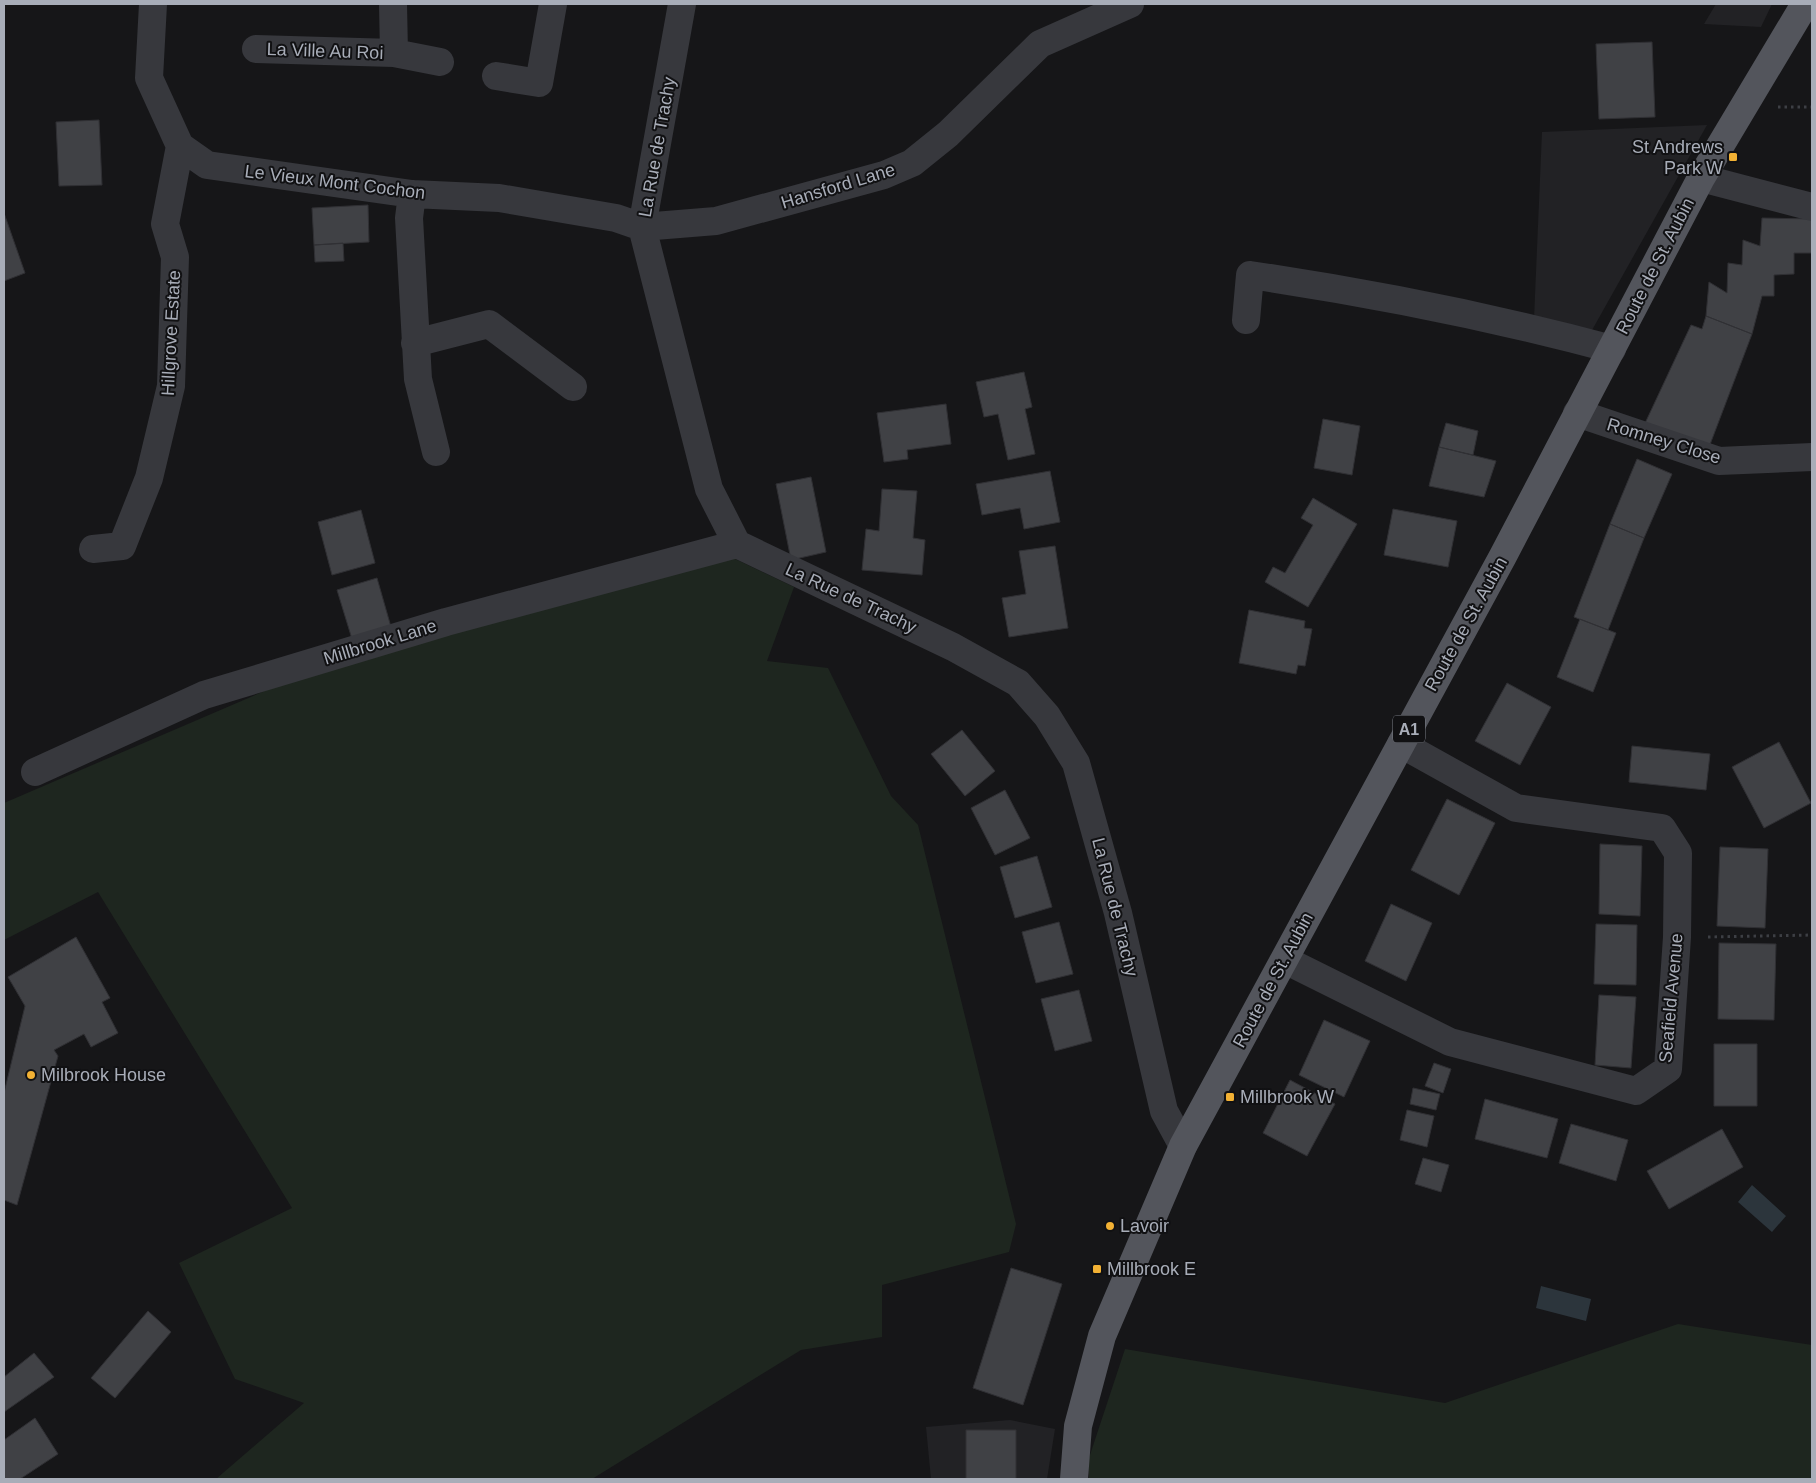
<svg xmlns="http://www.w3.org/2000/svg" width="1816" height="1483" viewBox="0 0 1816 1483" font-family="Helvetica,sans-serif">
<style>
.built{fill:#222225}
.green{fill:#1e261f}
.water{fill:#2c353c}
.building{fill:#404145;stroke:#303034}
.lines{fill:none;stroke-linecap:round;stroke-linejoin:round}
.path{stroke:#3d3f44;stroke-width:3;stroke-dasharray:2.5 4;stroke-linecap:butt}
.minor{stroke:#37383d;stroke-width:28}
.major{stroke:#53555c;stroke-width:28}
.poi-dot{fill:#f2b134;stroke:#111113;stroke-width:2}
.labels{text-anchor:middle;stroke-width:4;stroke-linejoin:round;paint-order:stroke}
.shield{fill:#111113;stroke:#7b7e86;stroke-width:1}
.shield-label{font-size:16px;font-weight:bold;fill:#a8adb8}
.street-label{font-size:18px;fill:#a8adb8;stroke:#111113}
.poi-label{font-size:18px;fill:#a8adb8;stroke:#111113;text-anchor:start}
</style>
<rect width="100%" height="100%" fill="#161618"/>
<path class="built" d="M 1716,4 L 1772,4 L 1761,27 L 1704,24 Z
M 1707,125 L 1591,332 L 1534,319 L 1542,132 Z
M 1010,1420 L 1055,1429 L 1047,1479 L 931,1479 L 926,1427 Z"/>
<path class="green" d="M 731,557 L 794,587 L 767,661 L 828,668 L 891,796 L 918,825 L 1016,1224 L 1009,1252 L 882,1285 L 882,1337 L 801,1350 L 592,1479 L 216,1479 L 304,1403 L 235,1379 L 179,1263 L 292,1208 L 98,892 L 4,940 L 4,803 L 332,662 Z
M 1678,1324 L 1812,1345 L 1812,1479 L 1089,1479 L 1088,1461 L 1125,1349 L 1445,1403 Z"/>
<path class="water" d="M 1752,1185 L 1786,1216 L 1772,1232 L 1738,1202 Z
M 1541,1286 L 1591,1299 L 1586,1321 L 1536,1308 Z"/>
<path class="building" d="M 1652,42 L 1655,117 L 1599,119 L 1596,44 Z
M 99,120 L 102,185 L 59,186 L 56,122 Z
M 368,205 L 369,242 L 314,245 L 312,208 Z
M 4,213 L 25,273 L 4,281 Z
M 1762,218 L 1812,219 L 1812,253 L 1794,253 L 1794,274 L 1774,275 L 1774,296 L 1762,296 L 1752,334 L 1706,316 L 1709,282 L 1727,293 L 1728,263 L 1742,265 L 1743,240 L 1760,246 Z
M 343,243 L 344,261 L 315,262 L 314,245 Z
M 1706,316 L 1752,334 L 1706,455 L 1640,434 L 1691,325 L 1702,329 Z
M 1024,372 L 1032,407 L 1025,409 L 1035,454 L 1008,460 L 998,414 L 984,417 L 976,382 Z
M 946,404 L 951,444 L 907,450 L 908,459 L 884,462 L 877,413 Z
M 1323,419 L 1360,426 L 1352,475 L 1314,468 Z
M 1446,423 L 1478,431 L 1473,455 L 1439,447 Z
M 1439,447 L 1496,461 L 1484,497 L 1429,486 Z
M 1637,459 L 1672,474 L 1644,538 L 1610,524 Z
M 1050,471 L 1060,522 L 1024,529 L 1020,508 L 982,515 L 976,484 Z
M 811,477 L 826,552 L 791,560 L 776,484 Z
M 882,489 L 917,491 L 913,538 L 925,540 L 922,575 L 862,570 L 866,529 L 879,531 Z
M 1313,498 L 1357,524 L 1308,607 L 1265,582 L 1273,567 L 1285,573 L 1313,525 L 1301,518 Z
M 1393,509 L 1457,521 L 1448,567 L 1384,555 Z
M 361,510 L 375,563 L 332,575 L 318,522 Z
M 1610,524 L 1644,538 L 1608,630 L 1574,617 Z
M 1055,546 L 1068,628 L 1009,637 L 1002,598 L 1026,594 L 1019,551 Z
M 377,578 L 391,627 L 352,639 L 337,590 Z
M 1249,610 L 1305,621 L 1304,628 L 1312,629 L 1305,666 L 1298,665 L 1296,674 L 1239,663 Z
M 1580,619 L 1616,633 L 1593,692 L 1557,677 Z
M 1507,683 L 1551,707 L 1520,765 L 1475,741 Z
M 962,730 L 995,771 L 965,796 L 931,754 Z
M 1779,742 L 1811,803 L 1764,828 L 1732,767 Z
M 1632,746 L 1710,754 L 1706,790 L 1629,782 Z
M 1005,790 L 1030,838 L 995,855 L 971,808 Z
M 1447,799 L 1495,823 L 1459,895 L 1411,870 Z
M 1600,844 L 1642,846 L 1640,916 L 1599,914 Z
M 1720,847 L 1768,849 L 1765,928 L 1717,926 Z
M 1037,856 L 1052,907 L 1015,918 L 1000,867 Z
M 1391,904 L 1432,923 L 1406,981 L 1365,961 Z
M 1059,922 L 1073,974 L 1036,983 L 1022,932 Z
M 1596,924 L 1637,925 L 1636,985 L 1594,984 Z
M 76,937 L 110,998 L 102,1002 L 118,1033 L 91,1047 L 84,1034 L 54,1050 L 58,1056 L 17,1205 L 4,1200 L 4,1093 L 25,1006 L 8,977 Z
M 1719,943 L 1776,944 L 1774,1020 L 1718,1019 Z
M 1079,990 L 1092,1041 L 1055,1051 L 1041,999 Z
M 1599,995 L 1636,997 L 1631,1068 L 1595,1065 Z
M 1324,1020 L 1370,1041 L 1344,1097 L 1299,1075 Z
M 1714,1044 L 1757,1044 L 1757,1106 L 1714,1106 Z
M 1434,1063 L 1451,1069 L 1443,1093 L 1425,1086 Z
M 1290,1080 L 1335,1104 L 1307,1156 L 1263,1133 Z
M 1413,1088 L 1440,1094 L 1436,1110 L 1410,1104 Z
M 1485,1099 L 1558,1119 L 1547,1158 L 1475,1139 Z
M 1407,1110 L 1434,1116 L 1427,1147 L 1400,1140 Z
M 1571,1124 L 1628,1140 L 1616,1181 L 1559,1163 Z
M 1722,1129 L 1743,1167 L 1669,1209 L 1647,1171 Z
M 1423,1158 L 1449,1165 L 1441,1192 L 1415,1184 Z
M 1011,1268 L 1062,1284 L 1023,1405 L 973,1388 Z
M 148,1311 L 171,1332 L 115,1398 L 91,1378 Z
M 34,1353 L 54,1377 L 4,1412 L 4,1377 Z
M 35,1418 L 58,1454 L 20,1479 L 4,1479 L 4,1440 Z
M 966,1430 L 1016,1430 L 1016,1479 L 966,1479 Z"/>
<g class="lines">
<path class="path" d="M 1778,107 L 1812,107
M 1708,937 L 1812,935"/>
<path class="minor" d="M 153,4 L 149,78 L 180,146 L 207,165 L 412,194 L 499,198 L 616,218 L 642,227 L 716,221 L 884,175 L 912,163 L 948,134 L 1040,44 L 1130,4
M 682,4 L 642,227 L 709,489 L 737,544 L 953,647 L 1018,683 L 1047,716 L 1076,763 L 1118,913 L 1164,1111 L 1183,1146
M 256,49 L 394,53 L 393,4
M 394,53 L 440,62
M 496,76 L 539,83 L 553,4
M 1701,178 L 1812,207
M 412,194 L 409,218 L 418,379 L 436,452
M 1246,320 L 1250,275 C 1372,293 1493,317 1612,349
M 415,343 L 489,324 L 573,387
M 1577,413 L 1719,461 L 1812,457
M 93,549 L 122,546 L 149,478 L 171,386 L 175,257 L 165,224 L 180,146
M 35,772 L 204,695 L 446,622 L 737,544
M 1285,960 L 1450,1042 L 1636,1091 L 1668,1069 L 1677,937 L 1678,853 L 1662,828 L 1516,808 L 1401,744"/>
<path class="major" d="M 1074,1479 L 1078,1426 L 1102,1336 L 1183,1146 L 1503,556 L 1701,178 L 1805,4"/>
</g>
<g class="poi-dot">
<rect x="1728" y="152" width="10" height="10" rx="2.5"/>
<circle cx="31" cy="1075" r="5"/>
<rect x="1225" y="1092" width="10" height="10" rx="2.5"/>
<circle cx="1110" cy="1226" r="5"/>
<rect x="1092" y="1264" width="10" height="10" rx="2.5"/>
</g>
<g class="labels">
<rect class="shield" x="1393" y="715.5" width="32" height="27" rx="4"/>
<g class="shield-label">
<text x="1409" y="735">A1</text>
</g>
<g class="street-label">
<text transform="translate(325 51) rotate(2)" y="6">La Ville Au Roi</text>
<text transform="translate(657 147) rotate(-80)" y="6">La Rue de Trachy</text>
<text transform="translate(335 182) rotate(7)" y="6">Le Vieux Mont Cochon</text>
<text transform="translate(838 186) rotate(-17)" y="6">Hansford Lane</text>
<text transform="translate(1655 266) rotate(-63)" y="6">Route de St. Aubin</text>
<text transform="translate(171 333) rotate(-87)" y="6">Hillgrove Estate</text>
<text transform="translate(1664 441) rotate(17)" y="6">Romney Close</text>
<text transform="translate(851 598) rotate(25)" y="6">La Rue de Trachy</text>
<text transform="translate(1466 624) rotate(-61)" y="6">Route de St. Aubin</text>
<text transform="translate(380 642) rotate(-17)" y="6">Millbrook Lane</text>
<text transform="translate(1115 907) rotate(76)" y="6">La Rue de Trachy</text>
<text transform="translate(1273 980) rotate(-62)" y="6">Route de St. Aubin</text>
<text transform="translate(1671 998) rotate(-85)" y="6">Seafield Avenue</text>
</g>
<g class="poi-label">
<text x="1723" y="153" text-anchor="end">St Andrews<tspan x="1723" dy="21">Park W</tspan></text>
<text x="41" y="1081">Milbrook House</text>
<text x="1240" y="1103">Millbrook W</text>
<text x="1120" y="1232">Lavoir</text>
<text x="1107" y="1275">Millbrook E</text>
</g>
</g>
<rect width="1816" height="1483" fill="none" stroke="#a8adb8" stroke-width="10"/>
</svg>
